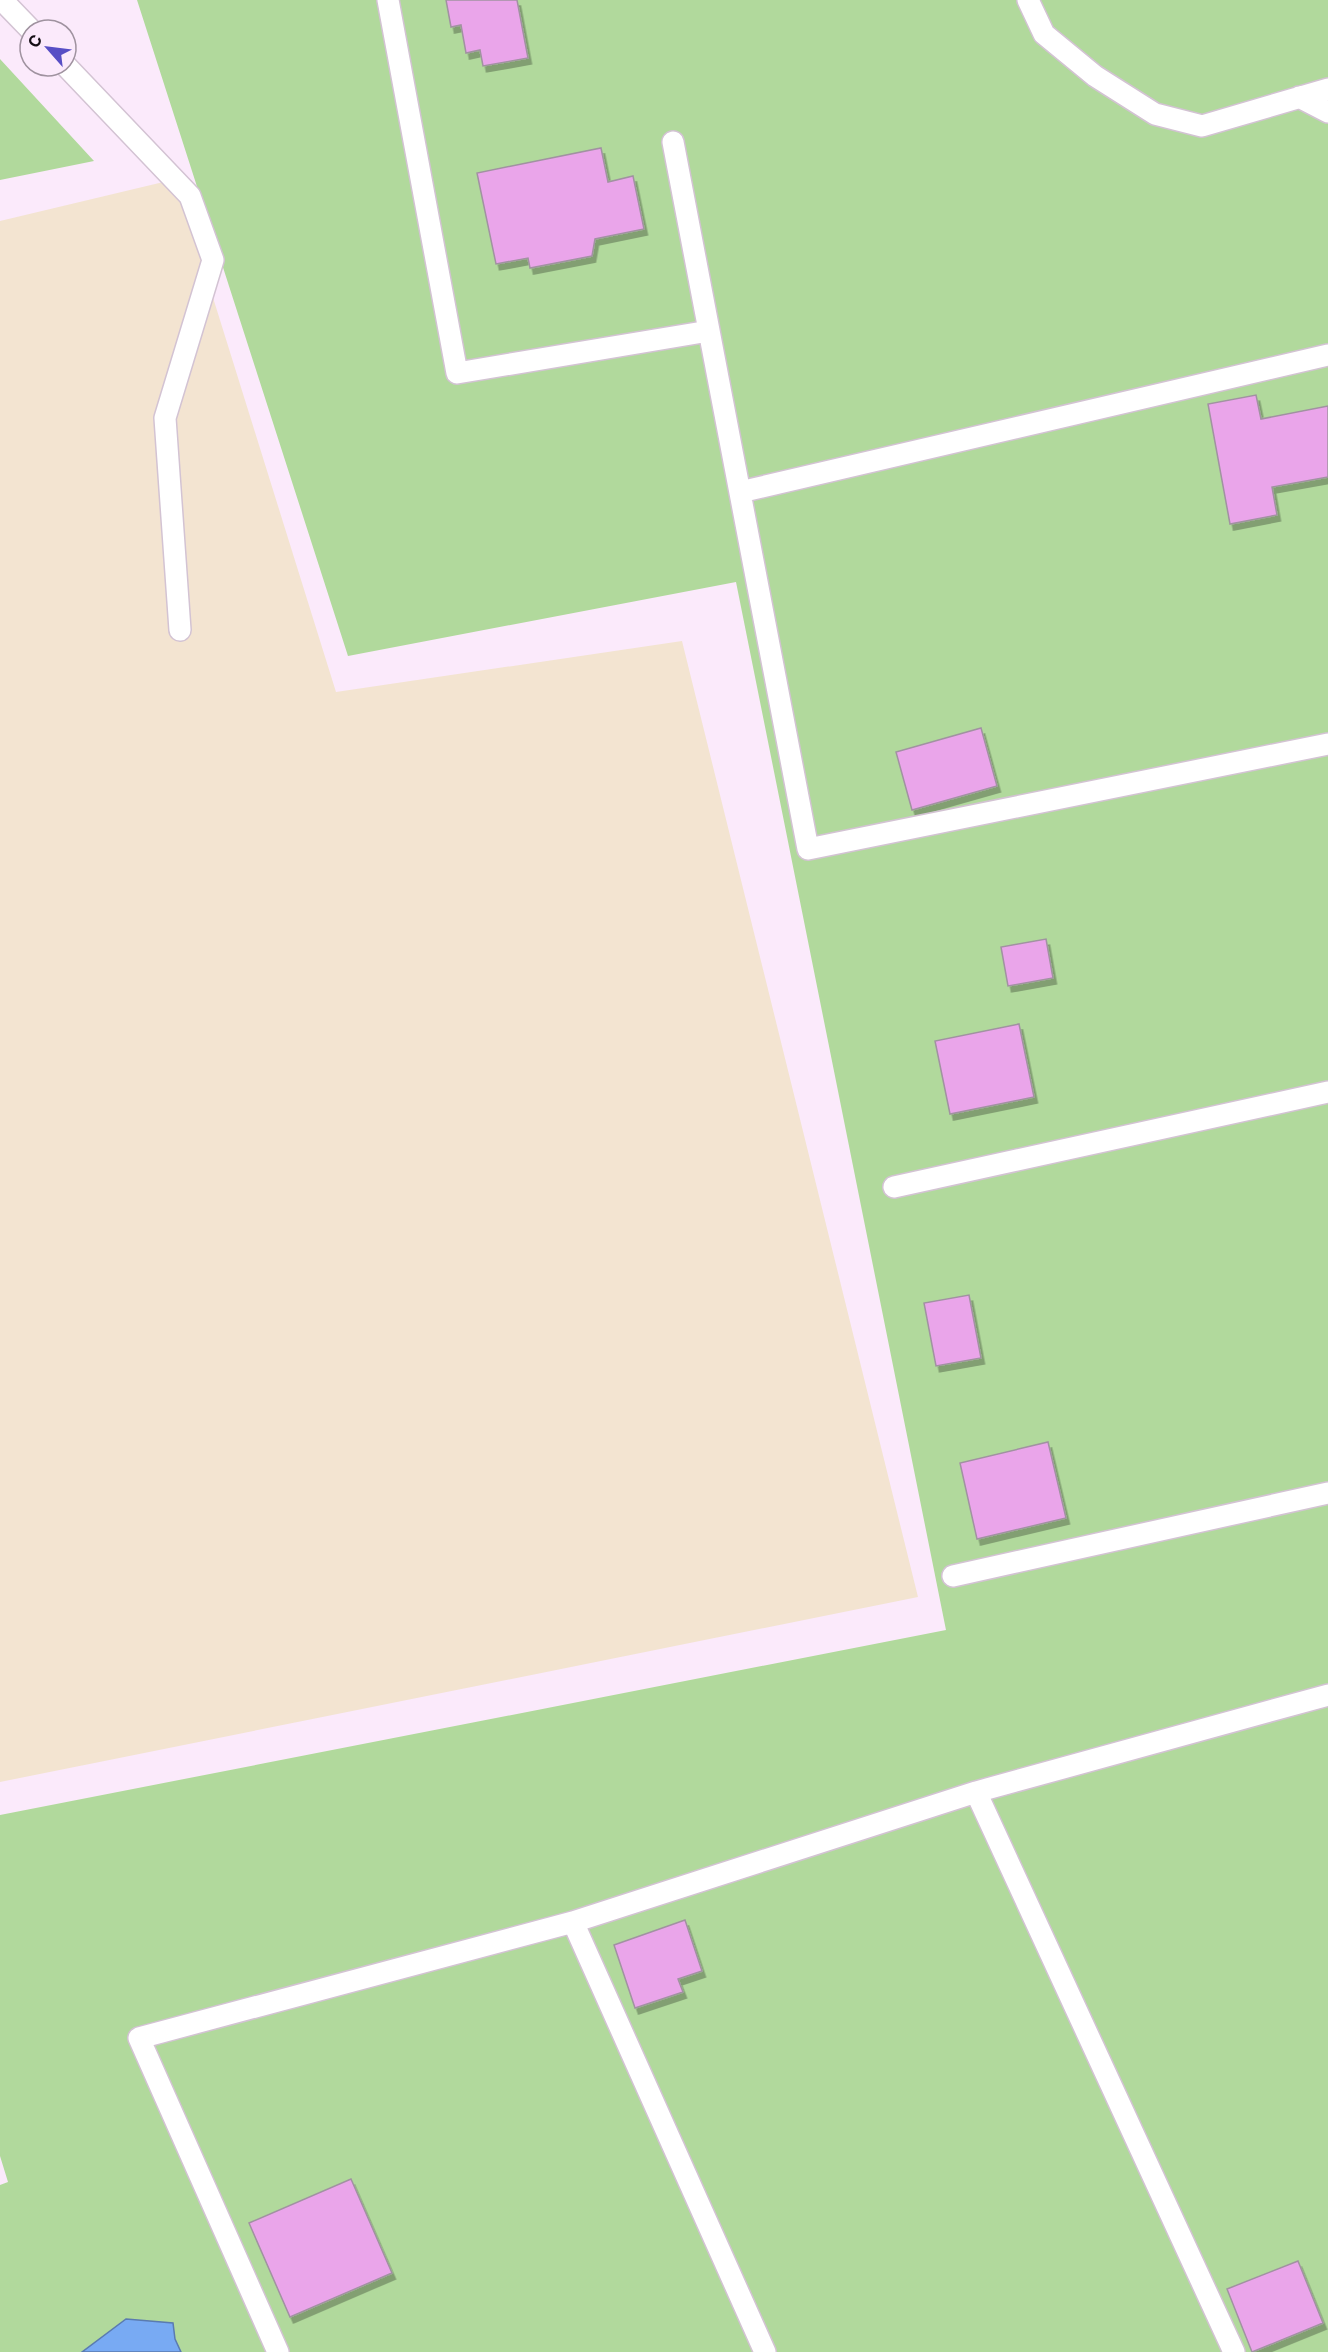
<svg xmlns="http://www.w3.org/2000/svg" width="1328" height="2352" viewBox="0 0 1328 2352" font-family="Inter,sans-serif">
<style>
.industrial{fill:#f3e4d1}
.green{fill:#b1d99c}
.water{fill:#78aaf3;stroke:#5a7bb0;stroke-width:1.5}
.building{fill:#eaa5ea;stroke:#a192a1;stroke-width:1.5;filter:url(#shadow)}
.lines{fill:none;stroke-linecap:round;stroke-linejoin:round}
.service-casing{stroke:#d3c3d3;stroke-width:24}
.service{stroke:#fff;stroke-width:21}
</style>
<defs>
<filter id="shadow"><feDropShadow dx="3.5" dy="6" stdDeviation="0" flood-color="#0004"/></filter>
</defs>
<rect width="100%" height="100%" fill="#fbeafb"/>
<path class="industrial" d="M 176,179 L 336,692 L 682,641 L 918,1597 L 0,1782 L 0,221 Z"/>
<path class="green" d="M 137,0 L 1328,0 L 1328,2352 L 0,2352 L 0,2185 L 8,2182 L 0,2156 L 0,1815 L 946,1630 L 736,582 L 348,656 Z
M 0,59 L 94,161 L 0,180 Z"/>
<path class="water" d="M 126,2319 L 173,2323 L 175,2339 L 181,2352 L 82,2352 Z"/>
<path class="building" d="M 446,0 L 517,0 L 528,58 L 483,66 L 480,50 L 466,53 L 461,25 L 451,27 Z
M 601,148 L 608,182 L 633,176 L 644,229 L 595,239 L 592,256 L 530,268 L 528,258 L 496,264 L 477,173 Z
M 1256,395 L 1261,419 L 1328,406 L 1328,477 L 1272,487 L 1277,515 L 1230,524 L 1208,404 Z
M 981,728 L 997,786 L 912,810 L 896,752 Z
M 1046,939 L 1053,978 L 1008,986 L 1001,947 Z
M 1019,1024 L 1034,1097 L 950,1114 L 935,1041 Z
M 969,1295 L 981,1358 L 936,1366 L 924,1303 Z
M 1048,1442 L 1066,1518 L 977,1539 L 960,1463 Z
M 685,1920 L 702,1971 L 678,1979 L 683,1992 L 635,2008 L 614,1945 Z
M 351,2179 L 392,2273 L 290,2317 L 249,2223 Z
M 1298,2261 L 1323,2323 L 1252,2352 L 1227,2289 Z"/>
<g class="lines">
<g class="service-casing">
<path id="service" d="M 2,0 L 31,30
M 388,0 L 457,373 L 709,331
M 1028,0 L 1044,34 L 1095,76 L 1155,114 L 1202,126 L 1328,89
M 66,66 L 190,196 L 213,260 L 165,418 L 180,630
M 1299,97 L 1328,112
M 673,142 L 808,849 L 1328,744
M 740,492 L 1328,355
M 894,1187 L 1328,1092
M 953,1576 L 1328,1493
M 976,1792 L 1234,2352
M 573,1922 L 765,2352
M 278,2352 L 139,2038 L 573,1922 L 976,1792 L 1328,1695"/>
</g>
<use href="#service" class="service"/>
</g>
<g transform="translate(48 48) rotate(298)"><circle r="28" fill="#fbeafb" stroke="#9f929f" stroke-width="1.5"/>
<path d="M0-4.5L10 22L0 15L-10 22Z" fill="#574ec5"/>
<text y="-9" font-size="16" font-weight="bold" text-anchor="middle" fill="#140e14">С</text>
</g>
</svg>
